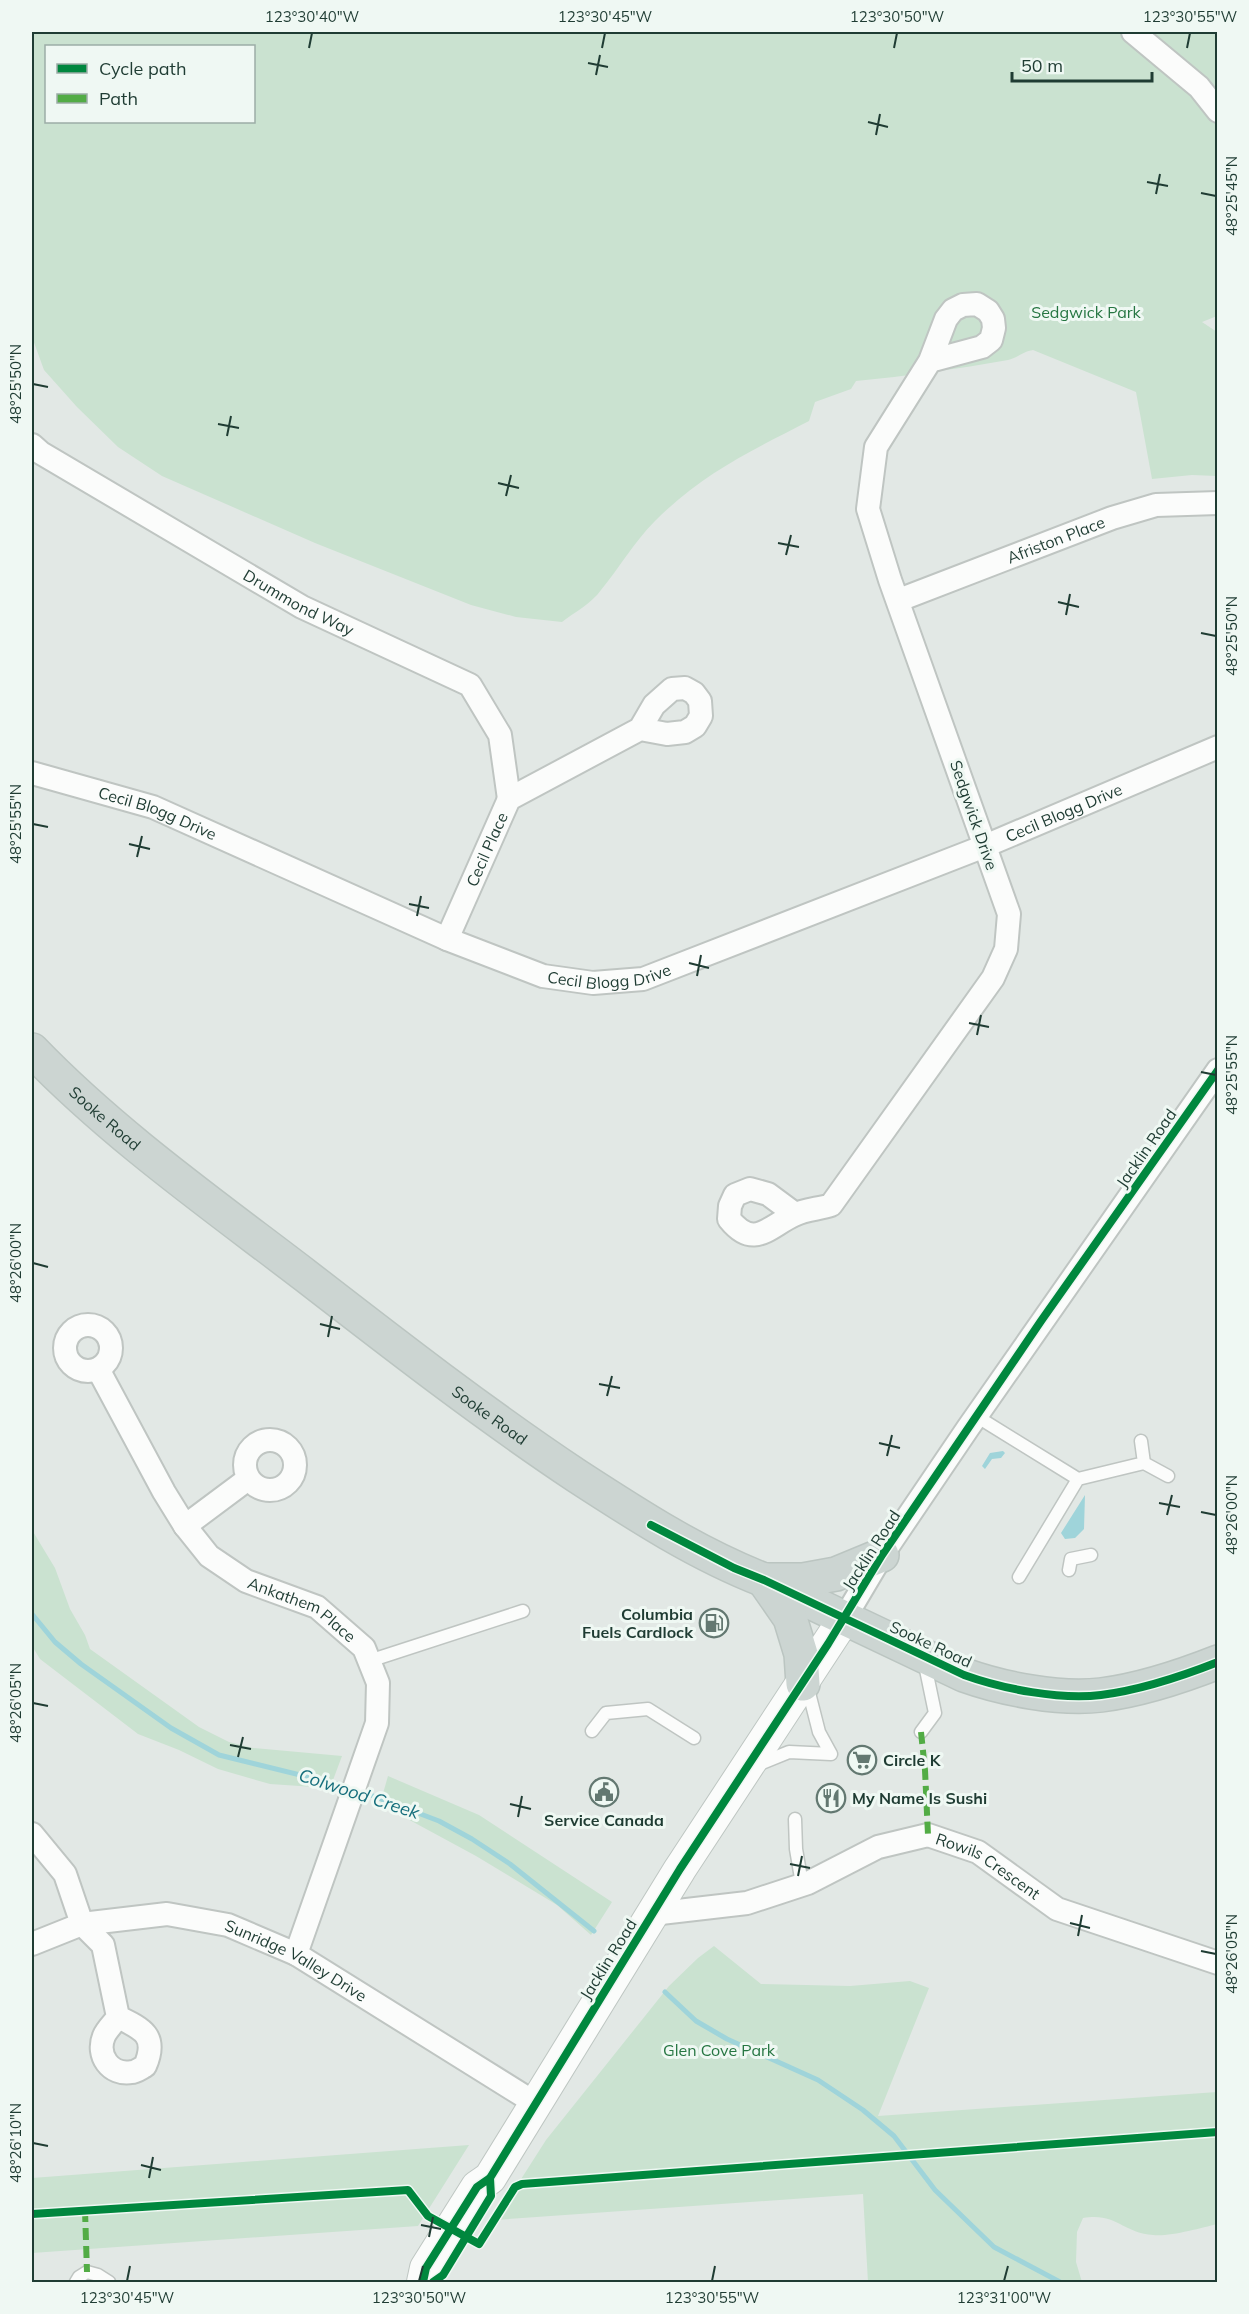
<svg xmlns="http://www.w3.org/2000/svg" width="1249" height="2314" viewBox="0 0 1249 2314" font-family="Mulish,sans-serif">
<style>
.green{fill:#cae2d0;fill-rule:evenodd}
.water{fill:#9fd4da}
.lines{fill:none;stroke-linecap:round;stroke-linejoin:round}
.stream{stroke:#9fd4da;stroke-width:5}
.lane-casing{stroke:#bfc5c2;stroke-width:15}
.street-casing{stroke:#bfc5c2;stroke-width:26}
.secondary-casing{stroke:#bec6c2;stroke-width:34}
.primary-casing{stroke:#bbc5c1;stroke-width:36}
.lane{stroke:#fbfcfb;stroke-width:12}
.street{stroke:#fbfcfb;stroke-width:22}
.secondary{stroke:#fbfcfb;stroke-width:32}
.primary{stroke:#ccd5d2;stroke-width:33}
.quiet{stroke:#52ac45;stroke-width:6;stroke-dasharray:12 6;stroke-linecap:butt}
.cycleway-casing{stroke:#eff8f3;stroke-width:11}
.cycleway{stroke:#00873e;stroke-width:8}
.ticks{fill:none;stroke:#1f3c33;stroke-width:2}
.labels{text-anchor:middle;stroke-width:6;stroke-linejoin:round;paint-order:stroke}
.park-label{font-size:16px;fill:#267642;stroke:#eff8f3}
.street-label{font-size:16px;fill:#1f3c33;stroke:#eff8f3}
.poi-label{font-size:16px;font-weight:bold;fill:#1f3c33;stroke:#eff8f3;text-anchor:start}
.water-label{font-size:18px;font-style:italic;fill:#156e7c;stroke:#eff8f3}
.neatline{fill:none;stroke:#1f3c33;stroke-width:2}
.ticks-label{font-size:15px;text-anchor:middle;fill:#1f3c33}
</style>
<rect width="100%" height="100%" fill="#e2e8e5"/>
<path class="green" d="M 32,32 L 1217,32 L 1217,316 L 1202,322 L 1217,332 L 1217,476 L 1192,475 L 1152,479 L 1136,392 L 1033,350 C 1024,351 1017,358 1008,360 C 957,369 907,376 856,381 L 851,389 L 815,402 L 809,421 C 749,452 703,473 655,521 C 634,542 620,567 601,590 C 592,603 575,612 562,622 L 516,617 L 471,605 L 315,543 L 162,476 L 118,447 L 77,407 L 44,370 L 32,337 ZM 46,46 L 254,46 L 254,122 L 46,122 Z
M 32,1530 L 55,1568 L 70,1609 L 85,1635 L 90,1649 L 199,1727 L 229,1742 L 253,1748 L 342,1756 L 330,1788 L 270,1784 L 218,1769 L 179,1750 L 138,1734 L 40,1659 L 32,1646 Z
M 388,1776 L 479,1815 L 612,1902 L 591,1935 L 557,1905 L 476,1856 L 380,1804 Z
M 714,1946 L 761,1984 L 850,1986 L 910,1981 L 929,1988 L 878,2116 L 1217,2092 L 1217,2224 C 1201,2228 1169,2237 1153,2235 C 1123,2233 1116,2212 1083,2218 L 1077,2232 L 1076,2262 L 1082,2282 L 868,2282 L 863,2194 L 495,2220 L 546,2140 L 669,1986 L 698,1958 Z
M 469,2145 L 418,2226 L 32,2253 L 32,2178 Z"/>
<path class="water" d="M 1003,1451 L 1005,1453 L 1001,1458 L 992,1459 L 985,1469 L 982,1466 L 990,1453 Z
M 1085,1495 L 1084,1529 L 1075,1538 L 1065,1539 L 1061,1533 Z"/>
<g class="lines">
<path class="stream" d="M 32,1614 L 55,1642 L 81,1664 L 171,1728 L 219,1755 L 349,1787
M 360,1791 L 439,1821 L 472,1839 L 510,1864 L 594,1931
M 665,1992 L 696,2021 L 727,2039 L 818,2080 L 863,2110 L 894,2136 L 935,2190 L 994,2247 L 1060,2282"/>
<g class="lane-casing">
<path id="lane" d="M 976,1416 L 1078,1479 L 1019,1577
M 1141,1441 L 1144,1463
M 1078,1479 L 1144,1463 L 1168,1476
M 1069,1570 L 1071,1559 L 1091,1555
M 369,1661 L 523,1611
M 807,1685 L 819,1732 L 831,1754
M 592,1731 L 606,1713 L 648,1709 L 694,1738
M 921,1732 L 935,1713 L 924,1660
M 757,1765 L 789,1752 L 831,1754
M 795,1819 L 796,1849 L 802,1884
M 76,2282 L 79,2277 L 87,2272 L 98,2275 L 109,2282"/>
</g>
<g class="street-casing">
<g id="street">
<path d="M 1133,32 L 1199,87 L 1218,111"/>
<path id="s1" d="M 32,445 L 41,453 L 302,607 L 470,685 L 500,735 L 509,799"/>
<path id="s2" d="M 899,600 L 1112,518 L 1156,505 L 1218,503"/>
<path id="s3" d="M 32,773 L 153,807 L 447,939 L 543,976 L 593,983 L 643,979 L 985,846 L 1218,747"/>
<path id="s4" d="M 447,939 L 509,799 L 640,729 L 654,705 L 672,689 L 685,688 L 694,693 L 700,701 L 701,716 L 695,726 L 685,732 L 667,734 L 640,729"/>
<path d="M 795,1214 L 768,1194 L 750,1189 L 735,1195 L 730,1206 L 729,1219 C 754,1250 768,1227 794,1215 C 805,1209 820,1209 831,1205 L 993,978 L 1006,949 L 1009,914 L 890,580 L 868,509 L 876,447 L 930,361 L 946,319 L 953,310 L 963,305 L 977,304 L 988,311 L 993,319 L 994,328 L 991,340 L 982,347 L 930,361"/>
<circle cx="88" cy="1348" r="23"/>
<path id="s5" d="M 98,1369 L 164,1492 L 185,1526 L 209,1556 L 246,1581 L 317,1607 L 364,1648 L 378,1683 L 377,1723 L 296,1954"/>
<circle cx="270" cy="1465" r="25"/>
<path d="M 185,1526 L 248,1479"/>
<path d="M 844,1619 L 882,1555 L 968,1428 L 1218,1070"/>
<path d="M 32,1834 L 65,1874 L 82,1924 L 103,1945 L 118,2017 C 114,2023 107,2029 104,2036 C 96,2055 110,2076 132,2072 C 136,2072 141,2068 145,2066 C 158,2036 143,2029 118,2017"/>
<path id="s6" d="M 652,1914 L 747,1903 L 808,1883 L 878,1847 L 928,1835 L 978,1852 L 1057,1909 L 1218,1963"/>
<path id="s7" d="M 32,1944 L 82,1924 L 167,1914 L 228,1925 L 296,1954 L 535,2103"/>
</g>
</g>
<g class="secondary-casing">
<path id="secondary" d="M 423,2282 L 426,2268 L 477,2187 L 490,2178 L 680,1869 L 844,1619"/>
</g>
<g class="primary-casing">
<g id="primary">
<path id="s8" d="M 32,1050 C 114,1135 212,1204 306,1276 C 395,1345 484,1414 577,1476 C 637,1515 697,1554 764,1580 L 964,1675 C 1003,1689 1060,1700 1101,1695 C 1141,1690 1180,1677 1218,1662"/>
<path d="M 768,1580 L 803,1580 L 836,1574 L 882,1555"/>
<path d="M 765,1582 L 790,1618 L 801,1654 L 803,1684"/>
</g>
</g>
<use href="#lane" class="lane"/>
<use href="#street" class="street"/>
<use href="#secondary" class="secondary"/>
<use href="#primary" class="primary"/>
<path class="quiet" d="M 921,1732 L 925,1770 L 928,1835
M 85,2210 L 87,2272"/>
<g class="cycleway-casing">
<path id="cycleway" d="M 651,1525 L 734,1568 L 764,1580 L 964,1675 C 1003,1689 1060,1700 1101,1695 C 1141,1690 1180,1677 1218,1662
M 32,2214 L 408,2190 L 428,2216 L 479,2244 L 515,2187 L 522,2184 L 1218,2132
M 423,2282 L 426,2268 L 477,2187 L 490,2178 L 680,1869 L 828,1644 L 882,1555 L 1041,1321 L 1218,1070
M 433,2282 L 443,2275 L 491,2196 L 490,2178"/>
</g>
<use href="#cycleway" class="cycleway"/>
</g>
<path class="ticks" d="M 309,48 L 312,33M 602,48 L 605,33M 894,48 L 897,33M 1187,48 L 1190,33M 588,63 L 608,67M 596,75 L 600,55M 868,122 L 888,127M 876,135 L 880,114M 1147,182 L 1168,186M 1201,193 L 1216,196M 1156,194 L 1160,174M 33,384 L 48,387M 218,424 L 239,428M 227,436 L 231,416M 498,483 L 519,488M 506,496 L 511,475M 778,543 L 799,547M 786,555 L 791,535M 1058,602 L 1079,607M 1066,615 L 1070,594M 1201,633 L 1216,636M 33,824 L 48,827M 129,844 L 150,849M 137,857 L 142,836M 409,904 L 429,908M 417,916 L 421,896M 689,963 L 709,968M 697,976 L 701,955M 969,1023 L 989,1027M 977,1035 L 981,1015M 1201,1072 L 1216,1075M 33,1263 L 48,1267M 320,1324 L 340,1329M 328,1337 L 332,1316M 599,1384 L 620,1388M 607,1396 L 612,1376M 879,1443 L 900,1448M 887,1456 L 892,1435M 1159,1503 L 1180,1507M 1201,1512 L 1216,1515M 1167,1515 L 1172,1495M 33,1703 L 48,1706M 230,1745 L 251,1749M 238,1757 L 243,1737M 510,1804 L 531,1809M 518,1817 L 522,1796M 790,1864 L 810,1868M 798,1876 L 802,1856M 1070,1923 L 1090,1928M 1078,1936 L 1082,1915M 1201,1951 L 1216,1954M 33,2143 L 48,2146M 141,2165 L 161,2170M 149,2178 L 153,2157M 421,2225 L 441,2229M 429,2237 L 433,2217M 127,2281 L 130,2266M 419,2281 L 423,2266M 712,2281 L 715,2266M 1004,2281 L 1008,2266"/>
<defs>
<g id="fuel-ring" transform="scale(1.5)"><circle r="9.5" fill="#eff8f3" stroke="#637871" stroke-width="1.5"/><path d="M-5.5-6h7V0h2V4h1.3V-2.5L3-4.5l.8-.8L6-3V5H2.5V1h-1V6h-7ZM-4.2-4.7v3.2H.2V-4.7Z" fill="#637871"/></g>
<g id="supermarket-ring" transform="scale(1.5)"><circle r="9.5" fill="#eff8f3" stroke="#637871" stroke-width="1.5"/><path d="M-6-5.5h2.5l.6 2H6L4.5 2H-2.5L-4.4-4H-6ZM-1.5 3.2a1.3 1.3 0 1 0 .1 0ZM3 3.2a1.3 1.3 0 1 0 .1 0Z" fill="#637871"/></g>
<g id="civic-ring" transform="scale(1.5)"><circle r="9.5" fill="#eff8f3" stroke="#637871" stroke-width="1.5"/><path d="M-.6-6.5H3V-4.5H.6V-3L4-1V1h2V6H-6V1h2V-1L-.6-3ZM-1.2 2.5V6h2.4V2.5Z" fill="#637871"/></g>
<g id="restaurant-ring" transform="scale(1.5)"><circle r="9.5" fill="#eff8f3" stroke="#637871" stroke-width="1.5"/><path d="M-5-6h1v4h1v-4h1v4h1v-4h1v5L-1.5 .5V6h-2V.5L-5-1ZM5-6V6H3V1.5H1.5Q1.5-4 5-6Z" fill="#637871"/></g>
</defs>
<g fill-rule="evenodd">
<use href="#fuel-ring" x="714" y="1623"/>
<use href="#supermarket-ring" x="862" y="1760"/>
<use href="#civic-ring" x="604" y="1792"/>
<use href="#restaurant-ring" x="831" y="1798"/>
</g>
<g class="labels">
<g class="park-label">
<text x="1086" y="318">Sedgwick Park</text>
<text x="719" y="2056">Glen Cove Park</text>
</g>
<g class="street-label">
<text dy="6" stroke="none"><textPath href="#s2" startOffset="168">Afriston Place</textPath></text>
<text dy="6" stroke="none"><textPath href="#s1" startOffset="310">Drummond Way</textPath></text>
<text dy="6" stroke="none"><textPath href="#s3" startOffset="1104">Cecil Blogg Drive</textPath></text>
<text dy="6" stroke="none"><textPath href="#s3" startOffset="132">Cecil Blogg Drive</textPath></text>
<text transform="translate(974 815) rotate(71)" y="6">Sedgwick Drive</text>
<text dy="6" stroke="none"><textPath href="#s4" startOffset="98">Cecil Place</textPath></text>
<text dy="6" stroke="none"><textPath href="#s3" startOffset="618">Cecil Blogg Drive</textPath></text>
<text dy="6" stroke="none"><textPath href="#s8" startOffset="100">Sooke Road</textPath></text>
<text transform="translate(1146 1148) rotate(-55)" y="6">Jacklin Road</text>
<text dy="6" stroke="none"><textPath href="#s8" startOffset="586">Sooke Road</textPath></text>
<text transform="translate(871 1550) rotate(-57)" y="6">Jacklin Road</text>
<text dy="6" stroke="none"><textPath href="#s5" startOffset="326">Ankathem Place</textPath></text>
<text transform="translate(931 1644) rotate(25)" y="6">Sooke Road</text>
<text dy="6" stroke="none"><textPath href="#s6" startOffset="358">Rowils Crescent</textPath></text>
<text transform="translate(608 1959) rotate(-58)" y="6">Jacklin Road</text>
<text dy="6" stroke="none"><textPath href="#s7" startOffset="278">Sunridge Valley Drive</textPath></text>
</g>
<g class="poi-label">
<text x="693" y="1620" text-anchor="end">Columbia<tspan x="693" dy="18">Fuels Cardlock</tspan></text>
<text x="883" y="1766">Circle K</text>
<text x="852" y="1804">My Name Is Sushi</text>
<text x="604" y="1826" text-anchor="middle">Service Canada</text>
</g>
<g class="water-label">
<text transform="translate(359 1794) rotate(18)" y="6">Colwood Creek</text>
</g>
</g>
<rect width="1249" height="2314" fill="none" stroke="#eff8f3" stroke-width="66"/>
<rect x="45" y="45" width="210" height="78" fill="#eff8f3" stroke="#9cada6" stroke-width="1.5"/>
<rect x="57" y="64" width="30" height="9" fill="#00873e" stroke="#9cada6" stroke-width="1.5"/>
<text x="99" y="75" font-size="18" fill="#1f3c33">Cycle path</text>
<rect x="57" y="94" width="30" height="9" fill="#52ac45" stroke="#9cada6" stroke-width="1.5"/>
<text x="99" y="105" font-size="18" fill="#1f3c33">Path</text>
<path d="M1012 72v9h140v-9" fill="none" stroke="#1f3c33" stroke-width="3"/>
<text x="1021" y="72" font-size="18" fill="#1f3c33" stroke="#eff8f3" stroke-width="4.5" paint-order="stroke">50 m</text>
<rect x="33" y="33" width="1183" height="2248" class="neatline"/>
<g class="ticks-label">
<text x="312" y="22">123°30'40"W</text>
<text x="605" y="22">123°30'45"W</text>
<text x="897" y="22">123°30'50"W</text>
<text x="1190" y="22">123°30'55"W</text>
<text transform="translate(1232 196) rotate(-90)" y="5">48°25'45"N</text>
<text transform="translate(16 384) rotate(-90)" y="5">48°25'50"N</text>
<text transform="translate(1232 636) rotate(-90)" y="5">48°25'50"N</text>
<text transform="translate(16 824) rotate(-90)" y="5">48°25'55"N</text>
<text transform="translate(1232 1075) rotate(-90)" y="5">48°25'55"N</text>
<text transform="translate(16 1263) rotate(-90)" y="5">48°26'00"N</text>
<text transform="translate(1232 1515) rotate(-90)" y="5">48°26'00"N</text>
<text transform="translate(16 1703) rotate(-90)" y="5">48°26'05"N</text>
<text transform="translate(1232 1954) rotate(-90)" y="5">48°26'05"N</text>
<text transform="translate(16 2143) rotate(-90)" y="5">48°26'10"N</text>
<text x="127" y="2303">123°30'45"W</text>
<text x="419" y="2303">123°30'50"W</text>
<text x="712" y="2303">123°30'55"W</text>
<text x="1004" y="2303">123°31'00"W</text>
</g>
</svg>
